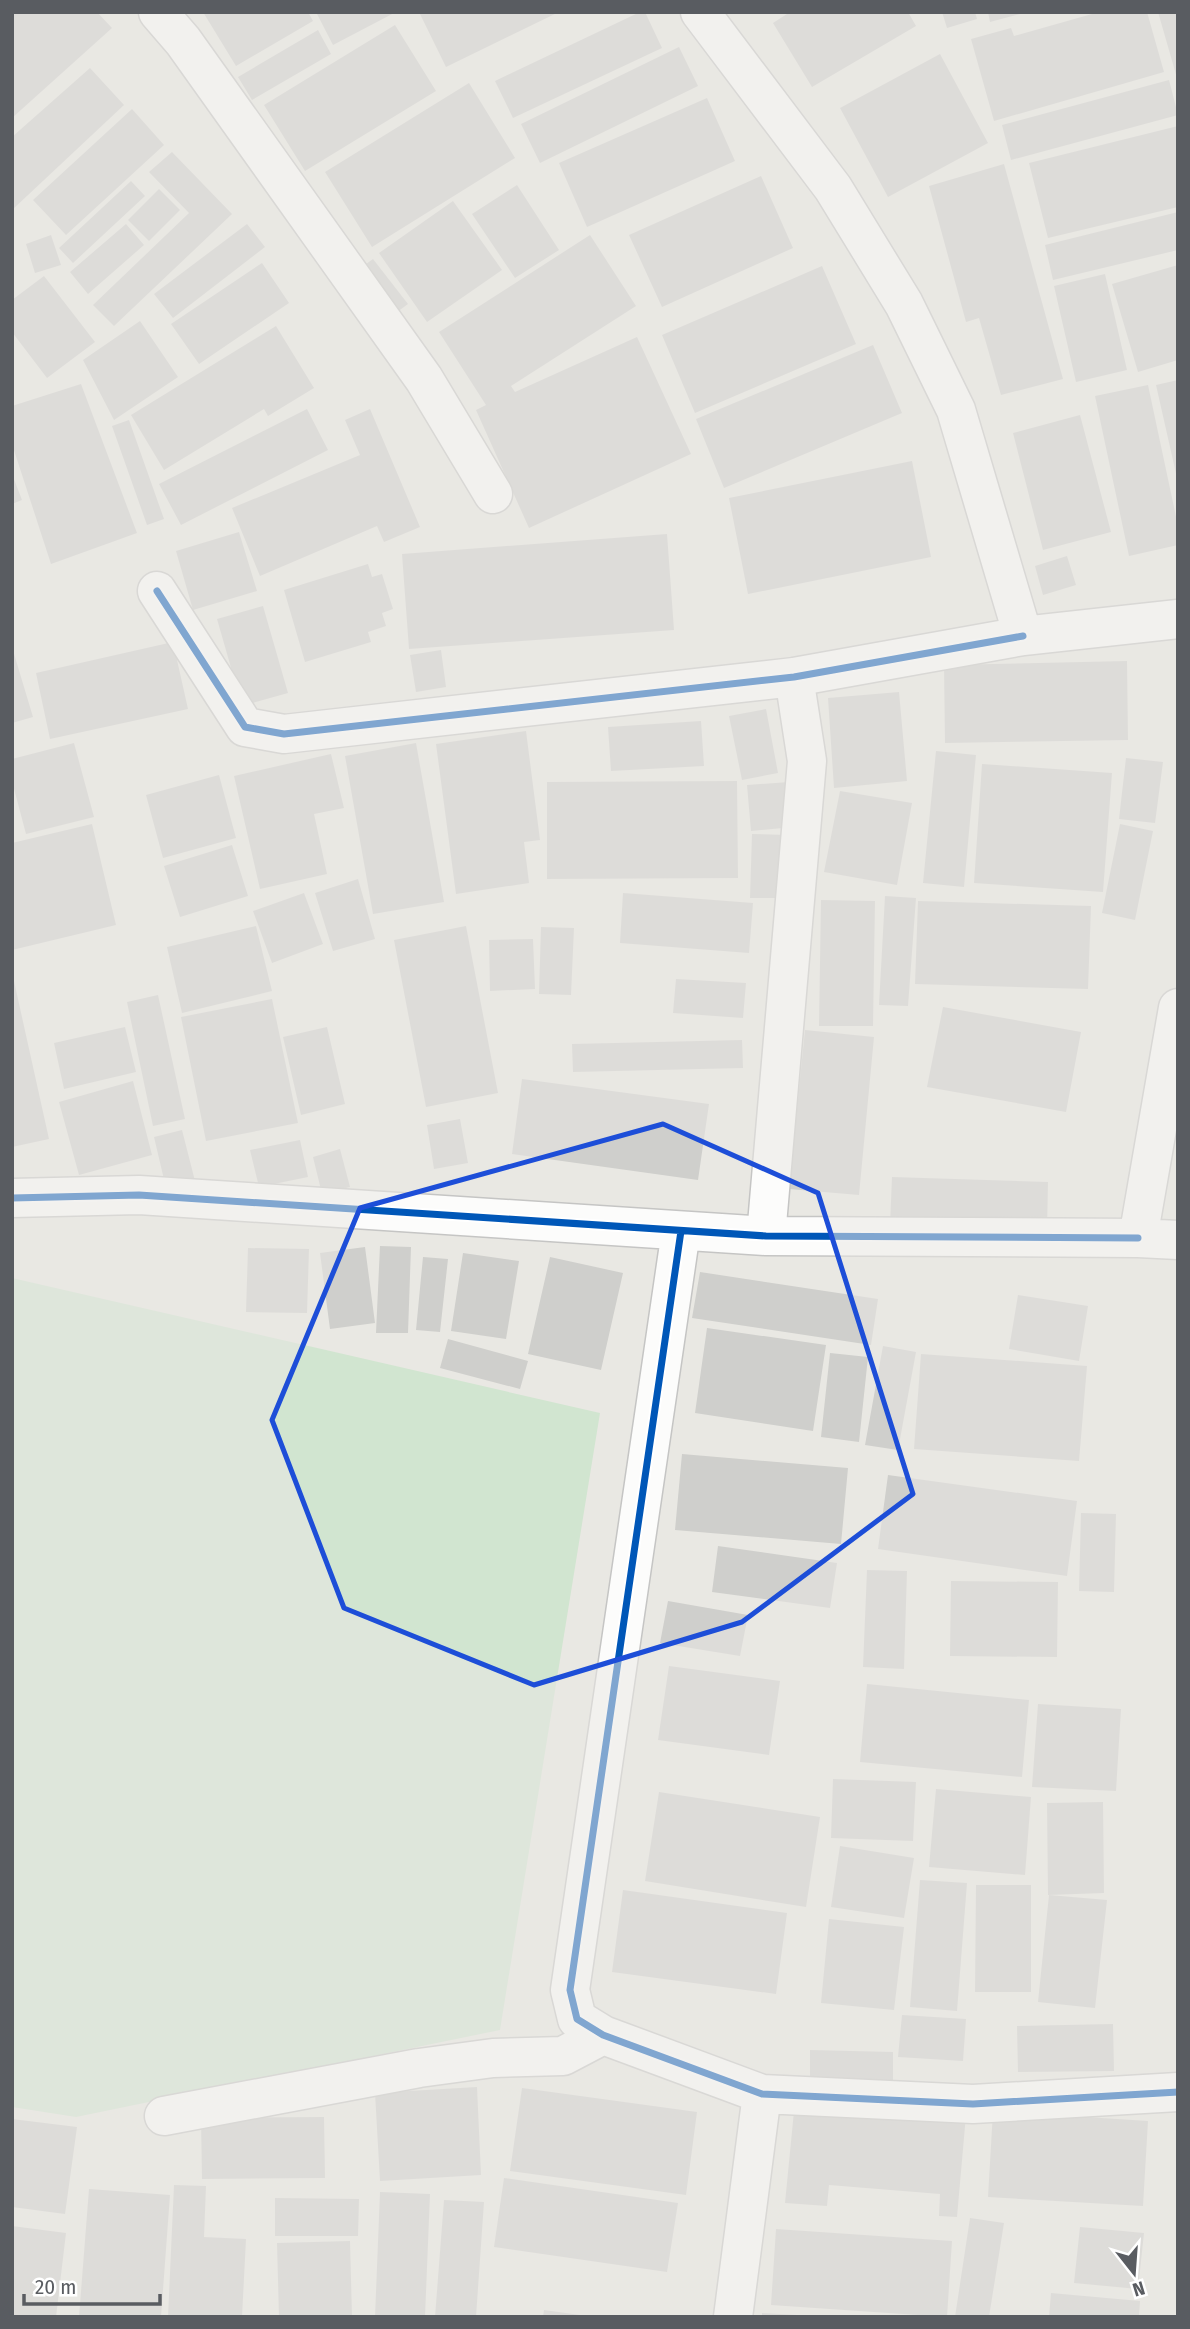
<svg xmlns="http://www.w3.org/2000/svg" width="1190" height="2329" viewBox="0 0 1190 2329" font-family="'Fira Sans Condensed',sans-serif">
<style>
.green{fill:#d1e5d0}
.building{fill:#cfcfcc}
.lines{fill:none;stroke-linecap:round;stroke-linejoin:round}
.minor-casing{stroke:#c5c5c4;stroke-width:41}
.minor{stroke:#fcfcfb;stroke-width:38}
.cycleway-casing{stroke:#fff;stroke-width:11}
.cycleway{stroke:#0057b8;stroke-width:7}
.marked{fill:none;stroke:#1d4ed8;stroke-width:5;stroke-linejoin:round}
</style>
<rect width="100%" height="100%" fill="#e9e8e3"/>
<path class="green" d="M 12,1278 L 600,1413 L 500,2030 L 76,2117 L 12,2107 Z"/>
<path class="building" d="M 12,12 L 97,12 L 112,28 L 12,118 Z
M 203,12 L 308,12 L 313,21 L 236,66 Z
M 316,12 L 396,12 L 333,45 Z
M 419,12 L 559,12 L 446,67 Z
M 640,12 L 645,12 L 662,48 L 513,118 L 495,81 Z
M 790,12 L 908,12 L 916,26 L 812,87 L 773,23 Z
M 942,12 L 975,12 L 977,19 L 947,28 Z
M 988,12 L 1024,12 L 1024,13 L 990,22 Z
M 1099,12 L 1147,12 L 1164,72 L 994,121 L 971,39 L 1011,28 L 1014,36 Z
M 1158,12 L 1178,12 L 1178,77 L 1177,78 Z
M 395,25 L 436,91 L 305,171 L 264,105 Z
M 318,30 L 331,54 L 252,100 L 238,77 Z
M 679,47 L 698,86 L 540,163 L 521,124 Z
M 940,54 L 988,143 L 888,197 L 840,108 Z
M 90,68 L 124,105 L 12,210 L 12,137 Z
M 1169,80 L 1178,115 L 1011,160 L 1002,125 Z
M 469,83 L 515,158 L 372,247 L 325,172 Z
M 707,98 L 735,161 L 587,227 L 559,163 Z
M 132,109 L 164,145 L 66,235 L 33,200 Z
M 1178,126 L 1178,207 L 1048,238 L 1029,163 Z
M 172,152 L 232,214 L 114,326 L 93,305 L 189,213 L 149,172 Z
M 1004,164 L 1063,379 L 1001,395 L 979,318 L 966,322 L 929,186 Z
M 761,176 L 793,248 L 662,307 L 629,235 Z
M 131,181 L 145,196 L 73,263 L 59,248 Z
M 517,185 L 559,250 L 515,278 L 472,214 Z
M 159,189 L 180,210 L 149,241 L 128,220 Z
M 453,201 L 502,270 L 427,322 L 379,253 Z
M 1178,212 L 1178,250 L 1053,280 L 1045,245 Z
M 126,224 L 144,245 L 88,294 L 70,272 Z
M 247,224 L 265,247 L 173,318 L 154,294 Z
M 51,235 L 61,265 L 35,273 L 26,244 Z
M 590,235 L 636,306 L 511,386 L 515,392 L 637,337 L 691,454 L 529,528 L 476,410 L 486,405 L 439,332 Z
M 373,259 L 408,304 L 389,318 L 355,272 Z
M 262,263 L 289,303 L 199,364 L 171,324 Z
M 1178,265 L 1178,360 L 1138,372 L 1112,284 Z
M 822,266 L 856,344 L 695,413 L 662,335 Z
M 1105,274 L 1127,370 L 1076,382 L 1054,286 Z
M 44,276 L 95,342 L 47,378 L 12,332 L 12,300 Z
M 140,321 L 178,377 L 114,420 L 83,360 Z
M 276,326 L 314,388 L 268,416 L 264,409 L 164,470 L 131,415 Z
M 873,345 L 902,413 L 724,488 L 696,419 Z
M 1178,380 L 1178,478 L 1177,478 L 1156,385 Z
M 81,384 L 137,533 L 51,564 L 12,444 L 12,406 Z
M 1148,385 L 1178,526 L 1178,545 L 1129,556 L 1095,396 Z
M 307,409 L 328,450 L 181,525 L 159,484 Z
M 370,409 L 420,527 L 384,542 L 377,526 L 260,576 L 232,508 L 360,455 L 345,420 Z
M 1080,415 L 1111,532 L 1043,550 L 1013,433 Z
M 129,420 L 164,519 L 147,525 L 112,426 Z
M 912,461 L 931,557 L 748,594 L 729,498 Z
M 12,474 L 22,500 L 12,504 Z
M 239,532 L 257,591 L 193,610 L 176,551 Z
M 667,534 L 674,630 L 409,649 L 402,554 Z
M 1067,556 L 1076,585 L 1043,595 L 1035,566 Z
M 368,564 L 372,577 L 382,574 L 393,609 L 382,613 L 386,626 L 368,632 L 371,642 L 305,662 L 284,590 Z
M 263,606 L 288,693 L 242,706 L 217,619 Z
M 173,642 L 188,709 L 50,739 L 36,673 Z
M 12,647 L 33,717 L 12,723 Z
M 441,650 L 446,687 L 416,692 L 410,655 Z
M 1127,661 L 1128,740 L 945,743 L 944,665 Z
M 899,692 L 907,781 L 834,788 L 828,698 Z
M 766,709 L 778,773 L 742,780 L 729,716 Z
M 701,721 L 704,766 L 611,771 L 608,727 Z
M 526,731 L 540,840 L 524,842 L 529,883 L 456,894 L 436,744 Z
M 74,743 L 94,817 L 26,834 L 12,781 L 12,759 Z
M 416,743 L 444,902 L 373,914 L 345,756 Z
M 936,751 L 976,755 L 964,887 L 923,883 Z
M 331,754 L 344,808 L 314,814 L 327,874 L 260,889 L 234,776 Z
M 1126,758 L 1163,762 L 1155,823 L 1119,819 Z
M 982,764 L 1112,773 L 1103,892 L 974,883 Z
M 219,775 L 236,838 L 163,858 L 146,795 Z
M 737,781 L 738,878 L 547,879 L 547,782 Z
M 789,782 L 793,827 L 751,831 L 747,785 Z
M 840,791 L 912,803 L 897,885 L 824,872 Z
M 92,824 L 116,925 L 12,950 L 12,843 Z
M 1120,824 L 1153,831 L 1135,920 L 1102,913 Z
M 752,834 L 787,835 L 786,898 L 750,898 Z
M 232,845 L 248,896 L 180,917 L 164,866 Z
M 358,879 L 375,939 L 333,951 L 315,893 Z
M 304,893 L 323,944 L 272,963 L 253,911 Z
M 623,893 L 753,903 L 749,953 L 620,943 Z
M 885,896 L 916,898 L 908,1006 L 879,1005 Z
M 821,900 L 875,901 L 873,1026 L 819,1026 Z
M 918,901 L 1091,906 L 1088,989 L 915,984 Z
M 256,926 L 272,991 L 182,1013 L 167,947 Z
M 466,926 L 498,1093 L 426,1107 L 394,940 Z
M 541,927 L 574,928 L 571,995 L 539,994 Z
M 533,939 L 535,989 L 490,991 L 489,940 Z
M 12,972 L 49,1139 L 12,1147 Z
M 676,979 L 746,983 L 743,1018 L 673,1013 Z
M 158,995 L 185,1119 L 153,1126 L 127,1002 Z
M 272,999 L 298,1123 L 206,1141 L 181,1017 Z
M 943,1007 L 1081,1032 L 1066,1112 L 927,1087 Z
M 125,1027 L 136,1072 L 64,1089 L 54,1043 Z
M 327,1027 L 345,1104 L 301,1115 L 283,1037 Z
M 805,1030 L 874,1037 L 859,1195 L 789,1189 Z
M 742,1040 L 743,1068 L 573,1072 L 572,1044 Z
M 522,1079 L 709,1104 L 698,1180 L 512,1154 Z
M 133,1081 L 152,1155 L 79,1175 L 59,1102 Z
M 460,1119 L 468,1163 L 434,1169 L 427,1125 Z
M 182,1130 L 195,1181 L 166,1188 L 154,1137 Z
M 300,1140 L 308,1177 L 259,1187 L 250,1150 Z
M 340,1149 L 350,1187 L 322,1194 L 313,1157 Z
M 892,1177 L 1048,1182 L 1047,1231 L 890,1226 Z
M 380,1246 L 411,1247 L 408,1333 L 376,1333 Z
M 365,1247 L 375,1323 L 330,1329 L 320,1253 Z
M 248,1248 L 309,1249 L 307,1313 L 246,1312 Z
M 463,1253 L 519,1261 L 506,1339 L 451,1331 Z
M 423,1257 L 448,1259 L 440,1332 L 416,1330 Z
M 550,1257 L 623,1273 L 601,1370 L 528,1354 Z
M 700,1272 L 878,1299 L 871,1345 L 692,1318 Z
M 1018,1295 L 1088,1306 L 1079,1361 L 1009,1349 Z
M 707,1328 L 826,1345 L 813,1431 L 695,1413 Z
M 448,1339 L 528,1361 L 520,1389 L 440,1368 Z
M 883,1346 L 916,1352 L 898,1450 L 865,1445 Z
M 830,1353 L 868,1357 L 859,1442 L 821,1437 Z
M 921,1354 L 1087,1366 L 1079,1461 L 914,1449 Z
M 682,1454 L 848,1468 L 841,1544 L 675,1530 Z
M 888,1475 L 1077,1501 L 1067,1576 L 878,1549 Z
M 1081,1513 L 1116,1514 L 1114,1592 L 1079,1591 Z
M 718,1546 L 837,1563 L 830,1608 L 712,1592 Z
M 867,1570 L 907,1571 L 904,1669 L 863,1667 Z
M 951,1581 L 1058,1582 L 1057,1657 L 950,1656 Z
M 668,1601 L 748,1615 L 740,1656 L 660,1643 Z
M 669,1666 L 780,1681 L 769,1755 L 658,1740 Z
M 867,1684 L 1029,1700 L 1022,1777 L 860,1762 Z
M 1038,1704 L 1121,1709 L 1116,1791 L 1032,1787 Z
M 833,1779 L 916,1782 L 913,1841 L 831,1838 Z
M 936,1789 L 1031,1797 L 1025,1875 L 929,1867 Z
M 659,1792 L 820,1817 L 806,1907 L 645,1881 Z
M 1103,1802 L 1104,1893 L 1048,1895 L 1047,1803 Z
M 840,1846 L 914,1858 L 904,1918 L 831,1907 Z
M 920,1880 L 967,1883 L 957,2011 L 910,2007 Z
M 976,1885 L 1031,1885 L 1031,1992 L 975,1992 Z
M 623,1890 L 787,1913 L 776,1994 L 612,1972 Z
M 1049,1895 L 1107,1900 L 1095,2008 L 1038,2002 Z
M 829,1919 L 904,1927 L 894,2010 L 821,2003 Z
M 902,2015 L 966,2019 L 963,2061 L 898,2057 Z
M 1113,2024 L 1114,2071 L 1018,2072 L 1017,2026 Z
M 810,2050 L 893,2052 L 893,2090 L 810,2089 Z
M 477,2087 L 481,2175 L 380,2181 L 375,2093 Z
M 522,2088 L 697,2112 L 686,2195 L 510,2171 Z
M 795,2101 L 966,2115 L 957,2217 L 939,2216 L 940,2194 L 829,2185 L 827,2206 L 785,2203 Z
M 993,2111 L 1148,2121 L 1143,2206 L 988,2197 Z
M 324,2117 L 325,2178 L 202,2179 L 201,2118 Z
M 12,2119 L 77,2127 L 65,2214 L 12,2207 Z
M 504,2178 L 678,2203 L 667,2272 L 494,2247 Z
M 174,2185 L 206,2186 L 204,2237 L 246,2239 L 242,2317 L 168,2317 Z
M 89,2189 L 170,2195 L 161,2317 L 79,2317 Z
M 380,2192 L 430,2194 L 425,2317 L 375,2317 Z
M 275,2198 L 359,2199 L 358,2236 L 275,2236 Z
M 444,2200 L 484,2202 L 476,2317 L 435,2317 Z
M 970,2218 L 1004,2223 L 989,2317 L 955,2317 Z
M 12,2226 L 66,2233 L 56,2317 L 12,2317 Z
M 1080,2227 L 1144,2233 L 1138,2289 L 1074,2283 Z
M 776,2229 L 952,2241 L 947,2317 L 771,2305 Z
M 350,2241 L 352,2317 L 279,2317 L 277,2243 Z
M 1051,2293 L 1140,2301 L 1139,2317 L 1049,2317 Z
M 544,2310 L 580,2315 L 580,2317 L 543,2317 Z
M 762,2313 L 797,2315 L 797,2317 L 762,2317 Z"/>
<g class="lines">
<g class="minor-casing">
<path id="minor" d="M 158,12 L 183,41 L 424,379 L 493,494
M 700,12 L 833,188 L 904,304 L 956,410 L 1023,636 L 1178,619
M 157,591 L 245,727 L 284,734 L 794,677 L 1023,636
M 1178,1008 L 1138,1238 L 1178,1240
M 12,1198 L 139,1195 L 766,1236 L 1138,1238
M 681,1231 L 570,1990 L 577,2019 L 603,2035 L 762,2094 L 973,2104 L 1178,2092
M 766,1236 L 807,761 L 794,677
M 164,2116 L 419,2068 L 493,2058 L 563,2056 L 603,2035
M 733,2317 L 762,2094"/>
</g>
<use href="#minor" class="minor"/>
<g class="cycleway-casing">
<path id="cycleway" d="M 157,591 L 245,727 L 284,734 L 794,677 L 1023,636
M 12,1198 L 139,1195 L 766,1236 L 1138,1238
M 681,1231 L 570,1990 L 577,2019 L 603,2035 L 762,2094 L 973,2104 L 1178,2092"/>
</g>
<use href="#cycleway" class="cycleway"/>
</g>
<path d="M0 0H1190V2329H0ZM 663,1124 L 818,1193 L 913,1494 L 742,1622 L 534,1685 L 344,1608 L 272,1420 L 360,1208 Z" fill="#e9e8e3" fill-opacity=".55" fill-rule="evenodd"/>
<path class="marked" d="M 663,1124 L 818,1193 L 913,1494 L 742,1622 L 534,1685 L 344,1608 L 272,1420 L 360,1208 Z"/>
<rect width="1190" height="2329" fill="none" stroke="#595c61" stroke-width="28"/>
<g transform="translate(1134 2273) rotate(163)" stroke="#ffffff" stroke-width="5" paint-order="stroke">
<path d="M0-5L12 26L0 18L-12 26Z" fill="#595c61"/>
<text y="-10" font-size="19" font-weight="bold" text-anchor="middle" fill="#595c61">N</text>
</g>
<path d="M24 2294v10h136v-10" fill="none" stroke="#595c61" stroke-width="3.5"/>
<text x="35" y="2294" font-size="21" fill="#595c61" stroke="#ffffff" stroke-width="5" paint-order="stroke">20 m</text>
</svg>
